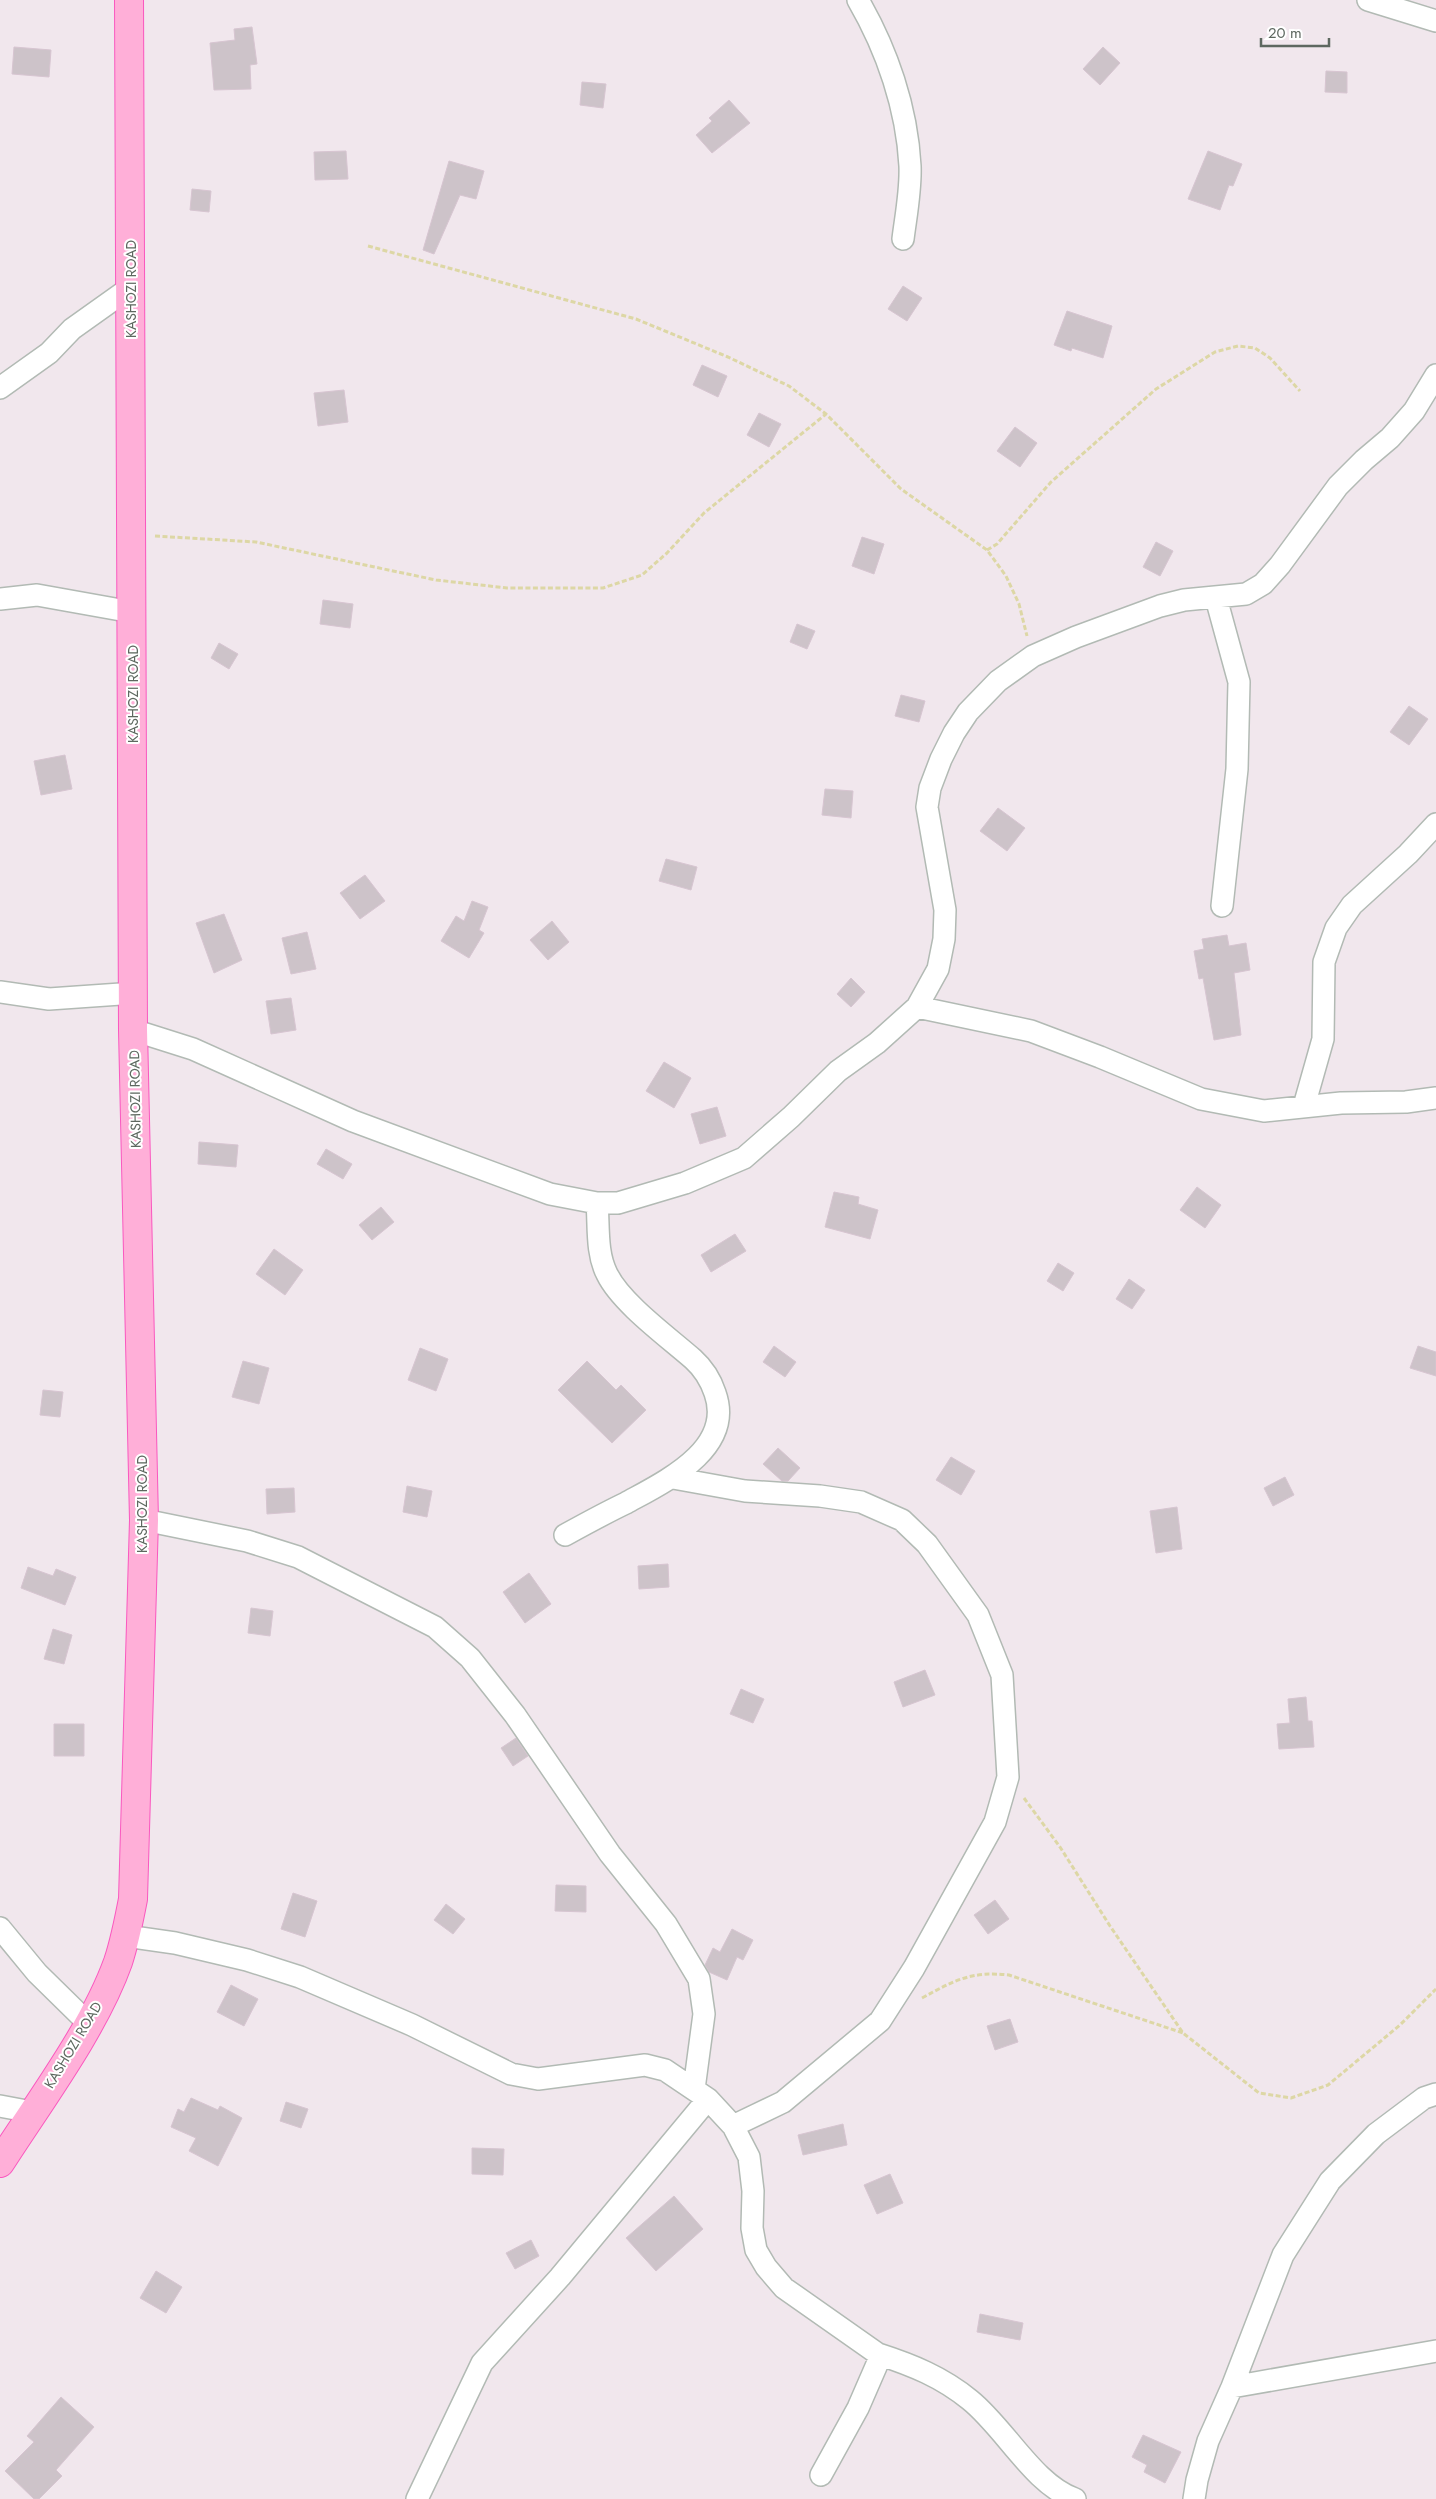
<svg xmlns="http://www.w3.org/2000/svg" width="1436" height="2499" viewBox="0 0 1436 2499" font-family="Jost,sans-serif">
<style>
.building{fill:#cdc3c9;stroke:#d7c5d1}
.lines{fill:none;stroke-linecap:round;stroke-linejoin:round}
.minor-casing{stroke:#b2bab4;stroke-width:24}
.major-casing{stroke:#fa58bf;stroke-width:30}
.path{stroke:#ddd7a5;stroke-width:3;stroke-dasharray:5 2.5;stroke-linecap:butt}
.minor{stroke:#fff;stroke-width:21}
.major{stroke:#ffafd8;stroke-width:28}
.labels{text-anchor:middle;stroke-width:4;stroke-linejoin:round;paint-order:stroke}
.street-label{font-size:14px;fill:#5e6860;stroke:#fff}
</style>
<rect width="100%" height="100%" fill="#f1e7ed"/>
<path class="building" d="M 252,27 L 257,64 L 250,65 L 251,89 L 214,90 L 210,43 L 235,40 L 234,29 Z
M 14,47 L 51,50 L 49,77 L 12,74 Z
M 1103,47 L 1120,63 L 1100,85 L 1083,69 Z
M 1326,71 L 1347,72 L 1347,93 L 1325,92 Z
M 582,82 L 606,84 L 603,108 L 580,105 Z
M 729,100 L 750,123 L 712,153 L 696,135 L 712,121 L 709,118 Z
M 346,151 L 348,179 L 315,180 L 314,152 Z
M 1208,151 L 1242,164 L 1233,186 L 1229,185 L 1220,210 L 1188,199 Z
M 449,161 L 484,171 L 476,199 L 460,195 L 434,254 L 423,250 Z
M 192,189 L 211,191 L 209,212 L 190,210 Z
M 903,286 L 922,298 L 907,321 L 888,309 Z
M 1067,311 L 1112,326 L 1103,358 L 1072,348 L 1071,351 L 1054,345 Z
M 702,365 L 727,376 L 718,397 L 693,385 Z
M 344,390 L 348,422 L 318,426 L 314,393 Z
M 759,413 L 781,424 L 769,447 L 747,435 Z
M 1015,427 L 1037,443 L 1020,467 L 997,451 Z
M 862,537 L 884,544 L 874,574 L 852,566 Z
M 1156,542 L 1173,551 L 1160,576 L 1143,567 Z
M 323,600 L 353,604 L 350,628 L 320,624 Z
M 797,624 L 815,631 L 807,649 L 790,642 Z
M 219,643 L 238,654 L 229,669 L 211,658 Z
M 901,695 L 925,701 L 919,722 L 895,716 Z
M 1409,706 L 1428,719 L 1409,745 L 1390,732 Z
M 65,755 L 72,789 L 41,795 L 34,761 Z
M 825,789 L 853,791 L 851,818 L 822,815 Z
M 998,808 L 1025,828 L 1007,851 L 980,831 Z
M 666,859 L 697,867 L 691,890 L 659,881 Z
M 365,875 L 385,901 L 360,919 L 340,893 Z
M 472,901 L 488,907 L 479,930 L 484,933 L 469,958 L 441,941 L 456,916 L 464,921 Z
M 224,914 L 242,960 L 214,973 L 196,923 Z
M 552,921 L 569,942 L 548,960 L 530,940 Z
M 307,932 L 316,969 L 291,974 L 282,938 Z
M 1227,935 L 1229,946 L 1246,943 L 1250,970 L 1234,973 L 1241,1035 L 1214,1040 L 1203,978 L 1199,979 L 1194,951 L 1204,949 L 1202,939 Z
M 851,978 L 865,992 L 851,1007 L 837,994 Z
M 291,998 L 296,1030 L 271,1034 L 266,1001 Z
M 664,1062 L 691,1078 L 674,1108 L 646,1091 Z
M 717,1107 L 726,1136 L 700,1144 L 691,1114 Z
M 199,1142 L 238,1145 L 236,1167 L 198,1164 Z
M 326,1149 L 352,1164 L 343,1179 L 317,1164 Z
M 1197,1187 L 1221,1205 L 1205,1228 L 1180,1210 Z
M 834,1192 L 859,1197 L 858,1204 L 878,1210 L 870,1239 L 825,1227 Z
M 381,1207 L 394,1222 L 372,1240 L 359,1225 Z
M 735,1234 L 746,1251 L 711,1272 L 701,1255 Z
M 274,1249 L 303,1270 L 285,1295 L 256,1274 Z
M 1058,1263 L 1074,1273 L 1063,1291 L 1047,1281 Z
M 1129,1279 L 1145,1290 L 1132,1309 L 1116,1299 Z
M 774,1346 L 796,1362 L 785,1377 L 763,1362 Z
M 1418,1346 L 1436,1352 L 1436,1376 L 1410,1368 Z
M 420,1348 L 448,1359 L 436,1391 L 408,1380 Z
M 243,1361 L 269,1368 L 259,1404 L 232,1397 Z
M 587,1361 L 616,1390 L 621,1385 L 646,1410 L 612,1443 L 558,1390 Z
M 43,1390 L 63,1392 L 60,1417 L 40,1415 Z
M 778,1448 L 800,1468 L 788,1481 L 782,1481 L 763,1464 Z
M 951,1457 L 975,1471 L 961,1495 L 936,1480 Z
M 1285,1477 L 1294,1495 L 1273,1506 L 1264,1488 Z
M 407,1486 L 432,1491 L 427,1517 L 403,1512 Z
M 294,1488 L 295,1512 L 267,1514 L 266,1489 Z
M 1177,1507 L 1182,1549 L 1156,1553 L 1150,1511 Z
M 668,1564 L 669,1587 L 639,1589 L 638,1566 Z
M 28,1567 L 53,1576 L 56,1569 L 76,1577 L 65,1605 L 21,1588 Z
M 529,1573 L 551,1604 L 525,1623 L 503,1592 Z
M 251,1608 L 273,1611 L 270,1636 L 248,1633 Z
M 53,1629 L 72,1635 L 64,1664 L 44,1659 Z
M 925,1670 L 935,1695 L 903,1707 L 894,1682 Z
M 741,1689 L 764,1699 L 753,1723 L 730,1714 Z
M 1306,1697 L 1308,1721 L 1312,1721 L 1314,1747 L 1279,1749 L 1277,1724 L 1290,1723 L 1288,1699 Z
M 54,1724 L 84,1724 L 84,1756 L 54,1756 Z
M 516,1738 L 528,1756 L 513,1766 L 501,1748 Z
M 556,1885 L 586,1886 L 586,1912 L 555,1911 Z
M 293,1893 L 317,1901 L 305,1937 L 281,1929 Z
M 995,1900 L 1009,1919 L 988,1934 L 974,1915 Z
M 446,1904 L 465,1919 L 453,1934 L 434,1920 Z
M 732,1929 L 753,1940 L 743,1960 L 737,1957 L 727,1980 L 709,1972 L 705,1965 L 713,1948 L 720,1952 Z
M 231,1985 L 258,1999 L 244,2026 L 217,2012 Z
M 1010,2019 L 1018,2042 L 995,2050 L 987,2026 Z
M 191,2098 L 218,2110 L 220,2106 L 242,2118 L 218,2166 L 189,2151 L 196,2138 L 171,2127 L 178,2109 L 184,2112 Z
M 286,2102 L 308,2109 L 301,2128 L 280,2121 Z
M 843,2124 L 847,2145 L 803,2155 L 798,2135 Z
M 472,2148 L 504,2149 L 503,2175 L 472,2174 Z
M 890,2174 L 903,2203 L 877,2214 L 864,2185 Z
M 674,2196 L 703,2229 L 656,2271 L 626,2238 Z
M 531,2240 L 539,2256 L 515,2269 L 506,2253 Z
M 156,2271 L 182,2287 L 166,2313 L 140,2298 Z
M 980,2314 L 1023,2323 L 1020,2340 L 977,2332 Z
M 61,2397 L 94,2427 L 56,2470 L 62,2476 L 39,2499 L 34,2499 L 5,2471 L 34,2442 L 27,2436 Z
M 1143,2435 L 1181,2452 L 1165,2483 L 1144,2472 L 1147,2465 L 1132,2457 Z"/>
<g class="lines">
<g class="minor-casing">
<path id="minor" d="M 858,0 C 887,50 907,108 910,166 C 911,190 906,215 903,239
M 1368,0 L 1436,21
M 0,388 L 49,353 L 72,329 L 131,287
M 1216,598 L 1239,682 L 1237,769 L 1222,906
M 0,599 L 37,595 L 132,612
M 0,992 L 49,999 L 135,993
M 917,1007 L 1031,1031 L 1100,1057 L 1201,1099 L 1264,1111 L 1341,1103 L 1406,1102 L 1436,1098
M 133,1030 L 193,1049 L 353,1121 L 550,1194 L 597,1203 L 618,1203 L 685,1183 L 744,1158 L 791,1117 L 838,1071 L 877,1043 L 917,1007 L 938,969 L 944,939 L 945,910 L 927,807 L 930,788 L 941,759 L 954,733 L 968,712 L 998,681 L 1033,656 L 1076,637 L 1160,606 L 1184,600 L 1246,594 L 1263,584 L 1280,565 L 1338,486 L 1364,460 L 1390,438 L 1414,411 L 1436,375
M 1304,1106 L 1323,1039 L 1324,962 L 1336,928 L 1352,905 L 1408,854 L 1436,824
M 673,1478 L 745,1491 L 820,1496 L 861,1502 L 902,1520 L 927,1544 L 978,1615 L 1002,1675 L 1008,1777 L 995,1822 L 914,1968 L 880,2021 L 783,2102 L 733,2126
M 144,1520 L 247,1541 L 298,1557 L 435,1627 L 470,1658 L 515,1715 L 610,1854 L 666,1924 L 699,1979 L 704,2014 L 694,2089
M 565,1535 C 585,1524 605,1513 626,1503 C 664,1482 735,1449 715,1393 C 711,1381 703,1368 693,1359 C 668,1337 621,1303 607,1274 C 596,1253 599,1225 597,1203
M 0,1928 L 37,1973 L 89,2024
M 126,1936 L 175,1943 L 247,1960 L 300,1977 L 412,2025 L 511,2074 L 538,2079 L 645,2065 L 665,2070 L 708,2099 L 733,2126 L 749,2157 L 753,2191 L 752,2228 L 756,2250 L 766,2267 L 784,2288 L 878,2354 L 878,2362 L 858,2408 L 821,2475
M 0,2106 L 32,2112
M 878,2354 C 912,2365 942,2377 970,2400 C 1005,2428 1034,2485 1075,2499
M 1232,2387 L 1436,2351
M 417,2499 L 482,2363 L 560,2277 L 708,2099
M 1194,2499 L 1197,2480 L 1208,2441 L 1232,2387 L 1283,2255 L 1330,2181 L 1376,2134 L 1424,2098 L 1436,2094"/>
</g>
<g class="major-casing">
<path id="major" d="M 0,2163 C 39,2102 94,2029 118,1962 C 125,1941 129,1920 133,1899 L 144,1520 L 133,1030 L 129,0"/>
</g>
<path class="path" d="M 368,246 L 636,319 L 728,357 L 789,386 L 826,414 L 901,489 L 987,550 L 1006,576 L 1019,604 L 1027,636
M 155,536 L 256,542 L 436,580 L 507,588 L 603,588 L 642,575 L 667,553 L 704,513 L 826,414
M 987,550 L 997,544 L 1051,482 L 1156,389 L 1215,352 L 1238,346 L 1255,348 L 1270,358 L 1300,391
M 1024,1798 L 1060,1847 L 1110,1926 L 1183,2033 L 1259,2093 L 1291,2098 L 1328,2085 L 1400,2025 L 1436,1989
M 922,1998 C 955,1980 971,1971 1009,1975 L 1183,2033"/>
<use href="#minor" class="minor"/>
<use href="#major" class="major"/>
</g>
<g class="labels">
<g class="street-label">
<text transform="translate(131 289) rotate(-90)" y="5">KASHOZI ROAD</text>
<text transform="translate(133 694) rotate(-90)" y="5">KASHOZI ROAD</text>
<text transform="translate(135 1099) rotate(-91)" y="5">KASHOZI ROAD</text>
<text transform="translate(142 1504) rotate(-90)" y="5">KASHOZI ROAD</text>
<text transform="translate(73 2045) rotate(-59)" y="5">KASHOZI ROAD</text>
</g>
</g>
<path d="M1261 38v8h68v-8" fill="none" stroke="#5e6860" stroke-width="2.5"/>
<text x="1268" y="38" font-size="15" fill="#5e6860" stroke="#ffffff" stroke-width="4" paint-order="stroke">20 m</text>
</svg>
